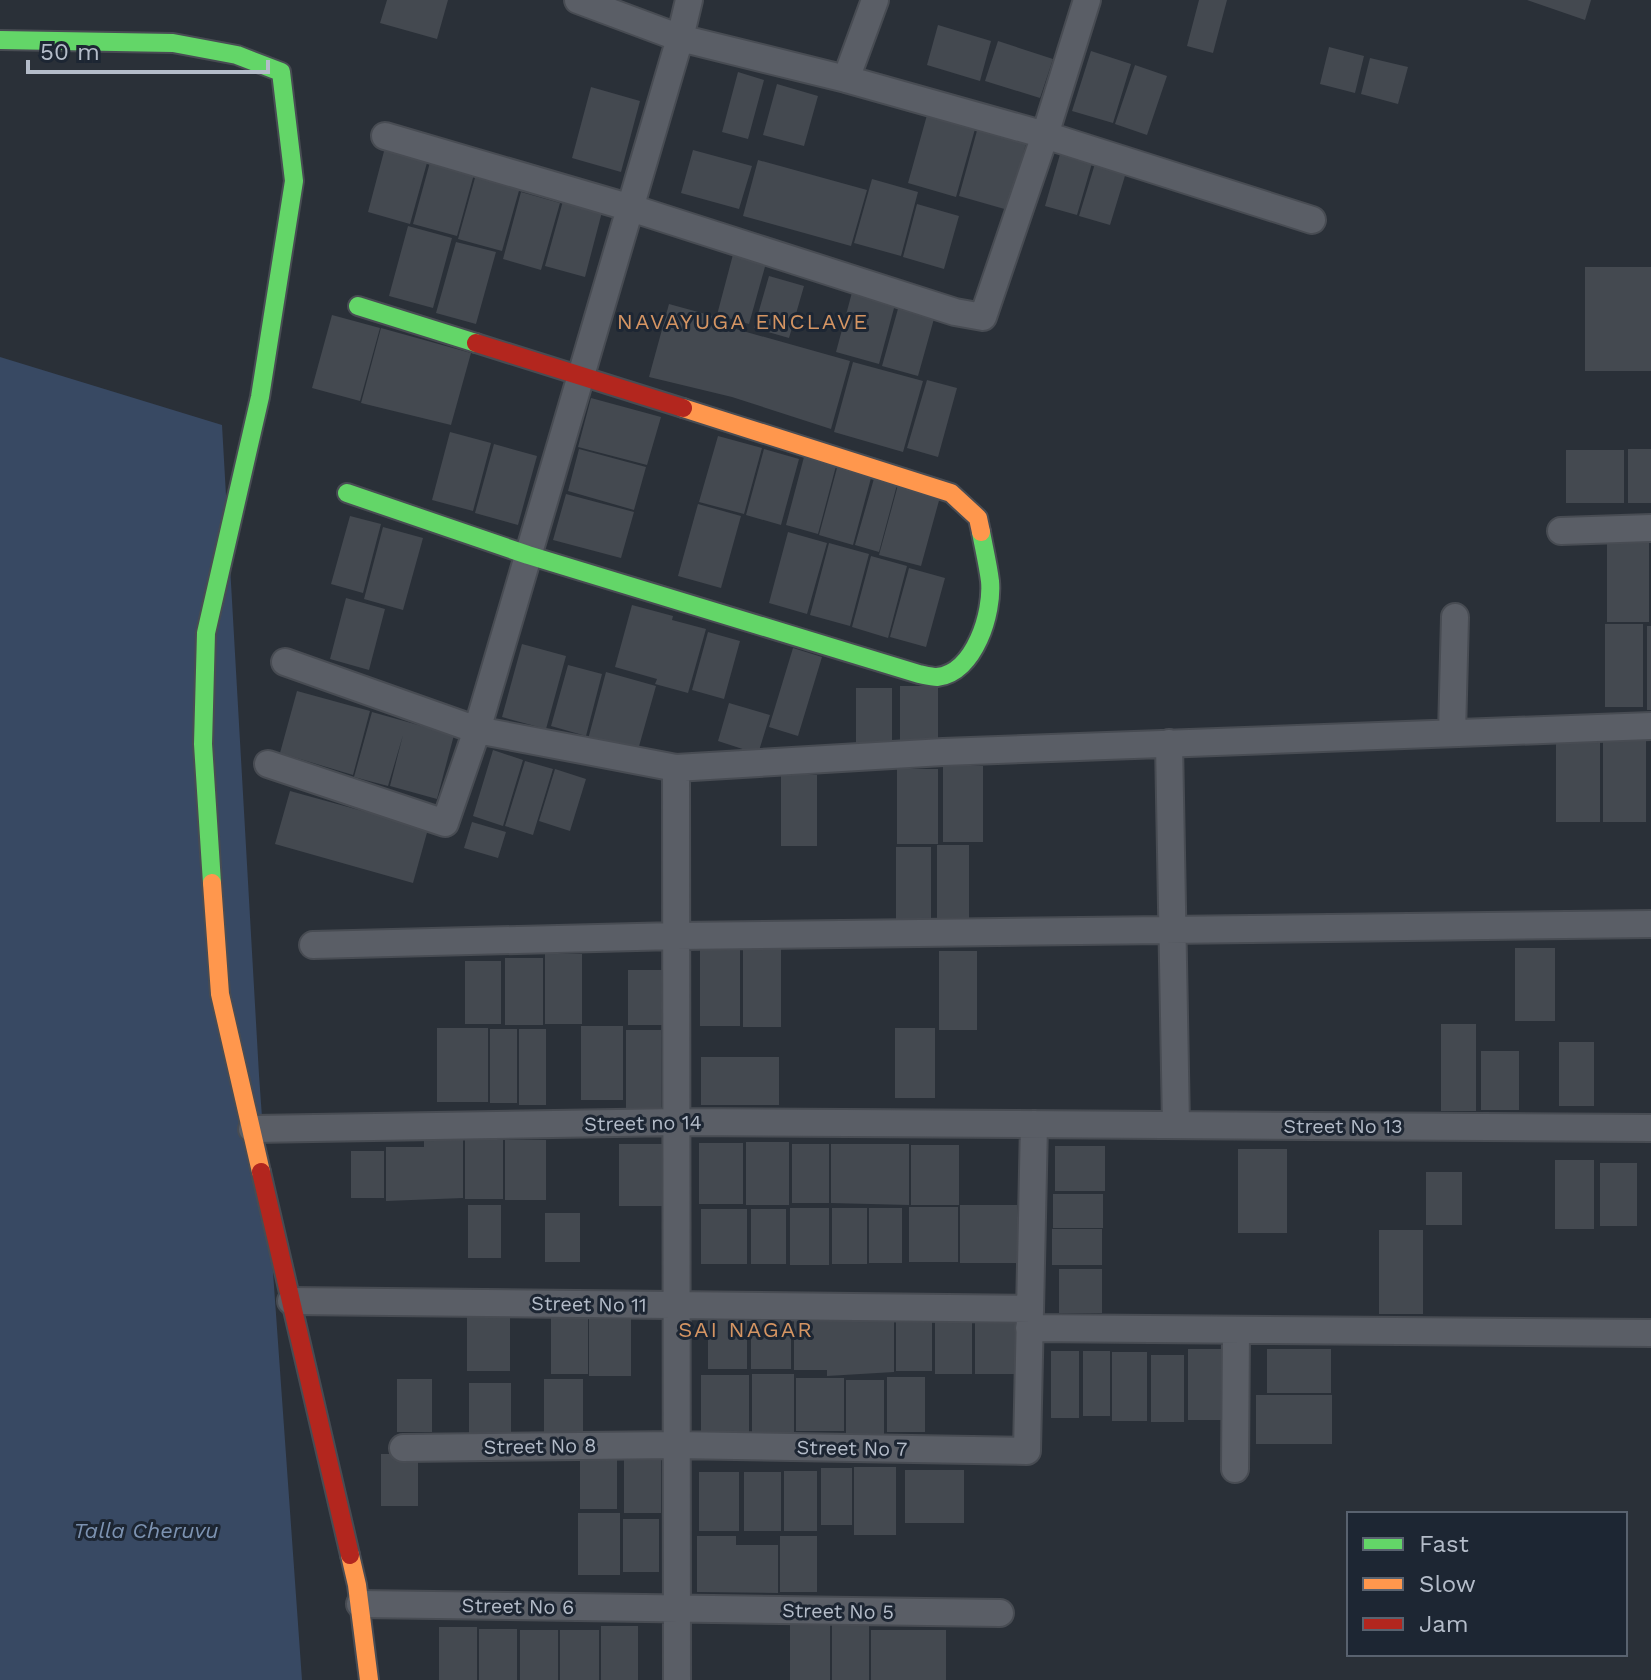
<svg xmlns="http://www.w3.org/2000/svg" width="1651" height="1680" viewBox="0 0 1651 1680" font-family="'Work Sans',sans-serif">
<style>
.water{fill:#384963}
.building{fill:#444950}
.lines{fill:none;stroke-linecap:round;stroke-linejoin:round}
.street-casing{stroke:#484c53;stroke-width:30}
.fast-casing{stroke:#484c53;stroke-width:22}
.slow-casing{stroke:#484c53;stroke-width:22}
.jam-casing{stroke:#484c53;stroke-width:22}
.street{stroke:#5a5e66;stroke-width:26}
.fast{stroke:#63d668;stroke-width:18}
.slow{stroke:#ff974d;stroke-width:18}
.jam{stroke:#b3261e;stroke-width:18}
.labels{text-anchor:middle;stroke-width:6;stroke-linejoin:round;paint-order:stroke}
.street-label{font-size:20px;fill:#b4bcc9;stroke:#1d2633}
.neighbourhood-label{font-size:22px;letter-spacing:2px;fill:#d59563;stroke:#1d2633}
.water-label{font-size:22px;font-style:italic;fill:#7c92b1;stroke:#1d2633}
</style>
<rect width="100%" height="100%" fill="#2a3038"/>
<path class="water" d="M 0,357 L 222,425 L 259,1075 L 302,1680 L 0,1680 Z"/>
<path class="building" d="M 387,0 L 448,0 L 437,39 L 380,23 Z
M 1199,0 L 1227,0 L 1213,53 L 1187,46 Z
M 1527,0 L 1591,0 L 1585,20 Z
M 938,25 L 991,41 L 980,81 L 927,65 Z
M 998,41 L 1053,59 L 1040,98 L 985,81 Z
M 1329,47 L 1364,56 L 1355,93 L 1320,84 Z
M 1091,51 L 1131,64 L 1113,123 L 1072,111 Z
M 1370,58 L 1408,67 L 1398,104 L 1361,94 Z
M 1135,65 L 1167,76 L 1147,135 L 1115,124 Z
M 738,72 L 764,80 L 748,139 L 722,132 Z
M 777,84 L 818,96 L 804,146 L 763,135 Z
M 591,87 L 640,101 L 621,172 L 572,158 Z
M 927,115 L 975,129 L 956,197 L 908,183 Z
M 978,127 L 1027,140 L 1008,210 L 959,196 Z
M 387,140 L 430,152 L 410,224 L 368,212 Z
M 1063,144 L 1095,153 L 1077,215 L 1045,206 Z
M 693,150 L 752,166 L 739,209 L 681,193 Z
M 432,155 L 476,167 L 457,236 L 413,224 Z
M 1097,157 L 1128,166 L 1110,225 L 1079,216 Z
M 758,160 L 867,190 L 851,246 L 743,216 Z
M 478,167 L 522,180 L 502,251 L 458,239 Z
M 872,179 L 918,192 L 901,256 L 854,243 Z
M 521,192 L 560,203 L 541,270 L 503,259 Z
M 563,201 L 602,212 L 585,277 L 545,266 Z
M 917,204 L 959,216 L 944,269 L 903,257 Z
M 408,226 L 452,238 L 433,308 L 389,296 Z
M 456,242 L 496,252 L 476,324 L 436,313 Z
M 735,247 L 768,256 L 749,324 L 717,315 Z
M 1585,267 L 1651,267 L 1651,371 L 1585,371 Z
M 769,276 L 804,286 L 789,338 L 754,328 Z
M 854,285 L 897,297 L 879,364 L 836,352 Z
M 901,298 L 937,308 L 918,376 L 882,366 Z
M 669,304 L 720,318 L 718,324 L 850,361 L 831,429 L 732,397 L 649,377 Z
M 332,315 L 380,328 L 360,401 L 312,388 Z
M 381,328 L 471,353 L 451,425 L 361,403 Z
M 853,362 L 923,381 L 903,452 L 834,432 Z
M 927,380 L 957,388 L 938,457 L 907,448 Z
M 591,398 L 661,417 L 647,465 L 578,447 Z
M 450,432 L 491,443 L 473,511 L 432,500 Z
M 718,436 L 762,448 L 744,514 L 699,502 Z
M 494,444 L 537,456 L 518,525 L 475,513 Z
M 579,449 L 646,467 L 634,510 L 568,491 Z
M 764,449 L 799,459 L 781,525 L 746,515 Z
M 1628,449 L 1651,449 L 1651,503 L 1628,503 Z
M 1566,450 L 1624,450 L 1624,503 L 1566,503 Z
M 804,457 L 836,466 L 818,534 L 786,525 Z
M 837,468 L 871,478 L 853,545 L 819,535 Z
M 875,475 L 898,481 L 879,552 L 855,545 Z
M 898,485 L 940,497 L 921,566 L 879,555 Z
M 566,494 L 634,512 L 621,558 L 553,540 Z
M 698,504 L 741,516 L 721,588 L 678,576 Z
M 350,516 L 381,524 L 363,593 L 331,584 Z
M 383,527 L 423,538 L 403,610 L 364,599 Z
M 788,532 L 827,543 L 807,614 L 769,603 Z
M 1607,540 L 1649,540 L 1649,622 L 1607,622 Z
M 829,543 L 869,554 L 850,626 L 810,615 Z
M 871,556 L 907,566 L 888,638 L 852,627 Z
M 909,568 L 945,578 L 926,647 L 890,637 Z
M 346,598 L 385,609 L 369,670 L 330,659 Z
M 632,605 L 673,616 L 672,620 L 706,629 L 688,693 L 655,684 L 657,679 L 615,667 Z
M 1605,624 L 1643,624 L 1643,707 L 1605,707 Z
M 1647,626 L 1651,626 L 1651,710 L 1647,710 Z
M 708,632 L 740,641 L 724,699 L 692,690 Z
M 522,644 L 566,656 L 546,729 L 502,717 Z
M 793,648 L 822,657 L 798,736 L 769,727 Z
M 568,665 L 602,674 L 586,736 L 551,726 Z
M 606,672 L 656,686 L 636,757 L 587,743 Z
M 900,686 L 938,686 L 938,748 L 900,748 Z
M 856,688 L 892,688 L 892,750 L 856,750 Z
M 297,691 L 370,711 L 353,775 L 280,753 Z
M 729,703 L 770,715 L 758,754 L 718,741 Z
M 372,712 L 454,735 L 437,799 L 390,786 L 403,735 L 388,786 L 354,777 Z
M 1603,734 L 1646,734 L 1646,822 L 1603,822 Z
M 1556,735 L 1600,735 L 1600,822 L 1556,822 Z
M 493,750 L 523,760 L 503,826 L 473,816 Z
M 525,761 L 553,769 L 533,835 L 505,826 Z
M 943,766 L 983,766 L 983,842 L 943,842 Z
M 555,769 L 586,779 L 570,831 L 539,821 Z
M 897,769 L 938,769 L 938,844 L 897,844 Z
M 781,775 L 817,775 L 817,846 L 781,846 Z
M 290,791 L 428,829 L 413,883 L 275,844 Z
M 472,822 L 506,832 L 498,858 L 464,848 Z
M 937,845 L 969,845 L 969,920 L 937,920 Z
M 896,847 L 931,847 L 931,921 L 896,921 Z
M 700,948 L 740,948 L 740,1026 L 700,1026 Z
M 743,948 L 781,948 L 781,1027 L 743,1027 Z
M 1515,948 L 1555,948 L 1555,1021 L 1515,1021 Z
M 939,951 L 977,951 L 977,1030 L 939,1030 Z
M 545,954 L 582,954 L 582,1024 L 545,1024 Z
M 505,958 L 543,958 L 543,1025 L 505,1025 Z
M 465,961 L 501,961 L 501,1024 L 465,1024 Z
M 628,970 L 662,970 L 662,1025 L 628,1025 Z
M 1441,1024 L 1476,1024 L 1476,1111 L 1441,1111 Z
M 581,1026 L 623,1026 L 623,1100 L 581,1100 Z
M 437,1028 L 488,1028 L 488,1102 L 437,1102 Z
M 895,1028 L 935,1028 L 935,1098 L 895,1098 Z
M 490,1029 L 517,1029 L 517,1103 L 490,1103 Z
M 519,1029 L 546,1029 L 546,1105 L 519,1105 Z
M 626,1030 L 661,1030 L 661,1108 L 626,1108 Z
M 1559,1042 L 1594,1042 L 1594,1106 L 1559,1106 Z
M 1481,1051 L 1519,1051 L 1519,1110 L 1481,1110 Z
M 701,1057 L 779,1057 L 779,1105 L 701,1105 Z
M 424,1139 L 463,1139 L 463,1198 L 386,1201 L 386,1147 L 424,1147 Z
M 465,1140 L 503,1140 L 503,1199 L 465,1199 Z
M 505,1140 L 546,1140 L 546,1200 L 505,1200 Z
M 746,1142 L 789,1142 L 789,1205 L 746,1205 Z
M 699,1143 L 743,1143 L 743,1204 L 699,1204 Z
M 619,1144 L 666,1144 L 666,1206 L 619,1206 Z
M 792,1144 L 829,1144 L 829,1203 L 792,1203 Z
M 831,1144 L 909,1144 L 909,1205 L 831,1203 Z
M 911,1145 L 959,1145 L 959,1205 L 911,1205 Z
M 1055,1146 L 1105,1146 L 1105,1191 L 1055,1191 Z
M 1238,1149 L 1287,1149 L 1287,1233 L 1238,1233 Z
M 351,1151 L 384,1151 L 384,1198 L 351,1198 Z
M 1555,1160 L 1594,1160 L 1594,1229 L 1555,1229 Z
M 1600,1163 L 1637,1163 L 1637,1226 L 1600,1226 Z
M 1426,1172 L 1462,1172 L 1462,1225 L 1426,1225 Z
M 1053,1194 L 1103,1194 L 1103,1228 L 1053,1228 Z
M 468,1205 L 501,1205 L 501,1258 L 468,1258 Z
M 960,1205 L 1017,1205 L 1017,1263 L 960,1263 Z
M 909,1207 L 958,1207 L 958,1262 L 909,1262 Z
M 790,1208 L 829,1208 L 829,1265 L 790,1265 Z
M 832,1208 L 867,1208 L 867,1264 L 832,1264 Z
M 869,1208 L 902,1208 L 902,1263 L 869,1263 Z
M 701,1209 L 747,1209 L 747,1264 L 701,1264 Z
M 751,1209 L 786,1209 L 786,1264 L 751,1264 Z
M 545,1213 L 580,1213 L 580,1262 L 545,1262 Z
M 1052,1229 L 1102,1229 L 1102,1265 L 1052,1265 Z
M 1379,1230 L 1423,1230 L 1423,1314 L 1379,1314 Z
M 1059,1269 L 1102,1269 L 1102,1313 L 1059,1313 Z
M 589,1310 L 631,1310 L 631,1376 L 589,1376 Z
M 551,1315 L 588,1315 L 588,1374 L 551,1374 Z
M 975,1315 L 1018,1315 L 1018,1374 L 975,1374 Z
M 467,1317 L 510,1317 L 510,1371 L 467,1371 Z
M 935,1317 L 972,1317 L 972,1374 L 935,1374 Z
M 794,1319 L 894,1320 L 894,1372 L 827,1376 L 827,1370 L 794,1370 Z
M 708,1320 L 747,1320 L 747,1369 L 708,1369 Z
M 751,1320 L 791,1320 L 791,1369 L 751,1369 Z
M 896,1321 L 932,1321 L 932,1371 L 896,1371 Z
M 1188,1349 L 1224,1349 L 1224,1420 L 1188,1420 Z
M 1267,1349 L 1331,1349 L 1331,1393 L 1267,1393 Z
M 1051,1351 L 1079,1351 L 1079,1418 L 1051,1418 Z
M 1083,1351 L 1110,1351 L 1110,1416 L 1083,1416 Z
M 1112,1352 L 1147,1352 L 1147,1421 L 1112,1421 Z
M 1151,1355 L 1184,1355 L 1184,1422 L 1151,1422 Z
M 752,1374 L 794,1374 L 794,1433 L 752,1433 Z
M 701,1375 L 749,1375 L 749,1433 L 701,1433 Z
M 887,1377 L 925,1377 L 925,1432 L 887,1432 Z
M 796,1378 L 844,1378 L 844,1431 L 796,1431 Z
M 397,1379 L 432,1379 L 432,1432 L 397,1432 Z
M 544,1379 L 583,1379 L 583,1436 L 544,1436 Z
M 846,1380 L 884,1380 L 884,1434 L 846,1434 Z
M 469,1383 L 511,1383 L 511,1434 L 469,1434 Z
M 1256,1395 L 1332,1395 L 1332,1444 L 1256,1444 Z
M 624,1447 L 661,1447 L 661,1513 L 624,1513 Z
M 580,1449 L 617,1449 L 617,1509 L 580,1509 Z
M 381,1454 L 418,1454 L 418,1506 L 381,1506 Z
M 854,1467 L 896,1467 L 896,1535 L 854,1535 Z
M 821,1468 L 852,1468 L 852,1525 L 821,1525 Z
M 905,1470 L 964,1470 L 964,1523 L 905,1523 Z
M 784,1471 L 817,1471 L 817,1531 L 784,1531 Z
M 699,1472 L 739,1472 L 739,1531 L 699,1531 Z
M 744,1472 L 781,1472 L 781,1531 L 744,1531 Z
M 578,1513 L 620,1513 L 620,1575 L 578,1575 Z
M 623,1519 L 659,1519 L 659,1572 L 623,1572 Z
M 697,1536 L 736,1536 L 736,1545 L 778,1545 L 778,1593 L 697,1592 Z
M 780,1536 L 817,1536 L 817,1592 L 780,1592 Z
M 790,1621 L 830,1621 L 830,1680 L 790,1680 Z
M 832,1622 L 869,1622 L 869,1680 L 832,1680 Z
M 601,1626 L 638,1626 L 638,1680 L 601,1680 Z
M 439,1627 L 477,1627 L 477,1680 L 439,1680 Z
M 479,1629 L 517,1629 L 517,1680 L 479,1680 Z
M 520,1630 L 558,1630 L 558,1680 L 520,1680 Z
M 560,1630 L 599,1630 L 599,1680 L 560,1680 Z
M 871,1630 L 946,1630 L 946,1680 L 871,1680 Z"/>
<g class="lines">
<g class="street-casing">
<path id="street" d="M 689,0 L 680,38 L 846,79 L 1045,135 L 1312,220
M 846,79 L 875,0
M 385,136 L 631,208 L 955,312 L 983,317 L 1045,135 L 1087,0
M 1561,531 L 1651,528
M 285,662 L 477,730 L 676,768 L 943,752 L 1651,726
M 1452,733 L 1455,617
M 1169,743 L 1176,1125
M 268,764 L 445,823 L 477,730 L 680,38 L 578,0
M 676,768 L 677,1680
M 313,945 L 676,936 L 1651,924
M 252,1129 L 677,1122 L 1651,1128
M 291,1301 L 1030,1309
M 1029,1328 L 1651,1333
M 403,1448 L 677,1445 L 1027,1451 L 1034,1124
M 1235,1469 L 1236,1330
M 360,1604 L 1000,1613"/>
</g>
<g class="fast-casing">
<path id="fast" d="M 0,40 L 173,43 L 237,55 L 281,72 L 294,181 L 260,397 L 206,633 L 203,744 L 212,883
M 358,306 L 476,343
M 347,493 L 528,555 L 919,674 C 924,675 932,677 937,677 C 975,673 993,612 990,581 C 988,565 984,548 981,532"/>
</g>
<g class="slow-casing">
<path id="slow" d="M 683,408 L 951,493 L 978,518 L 981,532
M 212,883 L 220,994 L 261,1172
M 350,1555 L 357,1585 L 369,1680"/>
</g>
<g class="jam-casing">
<path id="jam" d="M 476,343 L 683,408
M 261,1172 L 350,1555"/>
</g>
<use href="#street" class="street"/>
<use href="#fast" class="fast"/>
<use href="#slow" class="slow"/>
<use href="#jam" class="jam"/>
</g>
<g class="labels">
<g class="street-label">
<text transform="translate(643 1123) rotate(-1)" y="7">Street no 14</text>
<text x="1343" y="1133">Street No 13</text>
<text transform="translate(589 1304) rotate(1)" y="7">Street No 11</text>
<text transform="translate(540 1446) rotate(-1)" y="7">Street No 8</text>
<text transform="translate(852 1448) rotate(1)" y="7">Street No 7</text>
<text transform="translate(518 1606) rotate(1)" y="7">Street No 6</text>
<text transform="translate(838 1611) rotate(1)" y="7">Street No 5</text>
</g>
<g class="neighbourhood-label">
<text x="743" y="329">NAVAYUGA ENCLAVE</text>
<text x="746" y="1337">SAI NAGAR</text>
</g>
<g class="water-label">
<text x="146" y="1538">Talla Cheruvu</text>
</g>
</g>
<rect x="1347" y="1512" width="280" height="144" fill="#1d2633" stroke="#59626f" stroke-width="2"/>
<rect x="1363" y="1538" width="40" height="12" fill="#63d668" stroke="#59626f" stroke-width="2"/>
<text x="1419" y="1552" font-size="24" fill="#b4bcc9">Fast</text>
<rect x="1363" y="1578" width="40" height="12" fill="#ff974d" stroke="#59626f" stroke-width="2"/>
<text x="1419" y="1592" font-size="24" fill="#b4bcc9">Slow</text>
<rect x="1363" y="1618" width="40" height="12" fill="#b3261e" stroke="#59626f" stroke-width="2"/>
<text x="1419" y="1632" font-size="24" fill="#b4bcc9">Jam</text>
<path d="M28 60v12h240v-12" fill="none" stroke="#b4bcc9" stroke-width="4"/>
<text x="40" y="60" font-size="24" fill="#b4bcc9" stroke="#1d2633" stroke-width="6" paint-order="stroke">50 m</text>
</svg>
